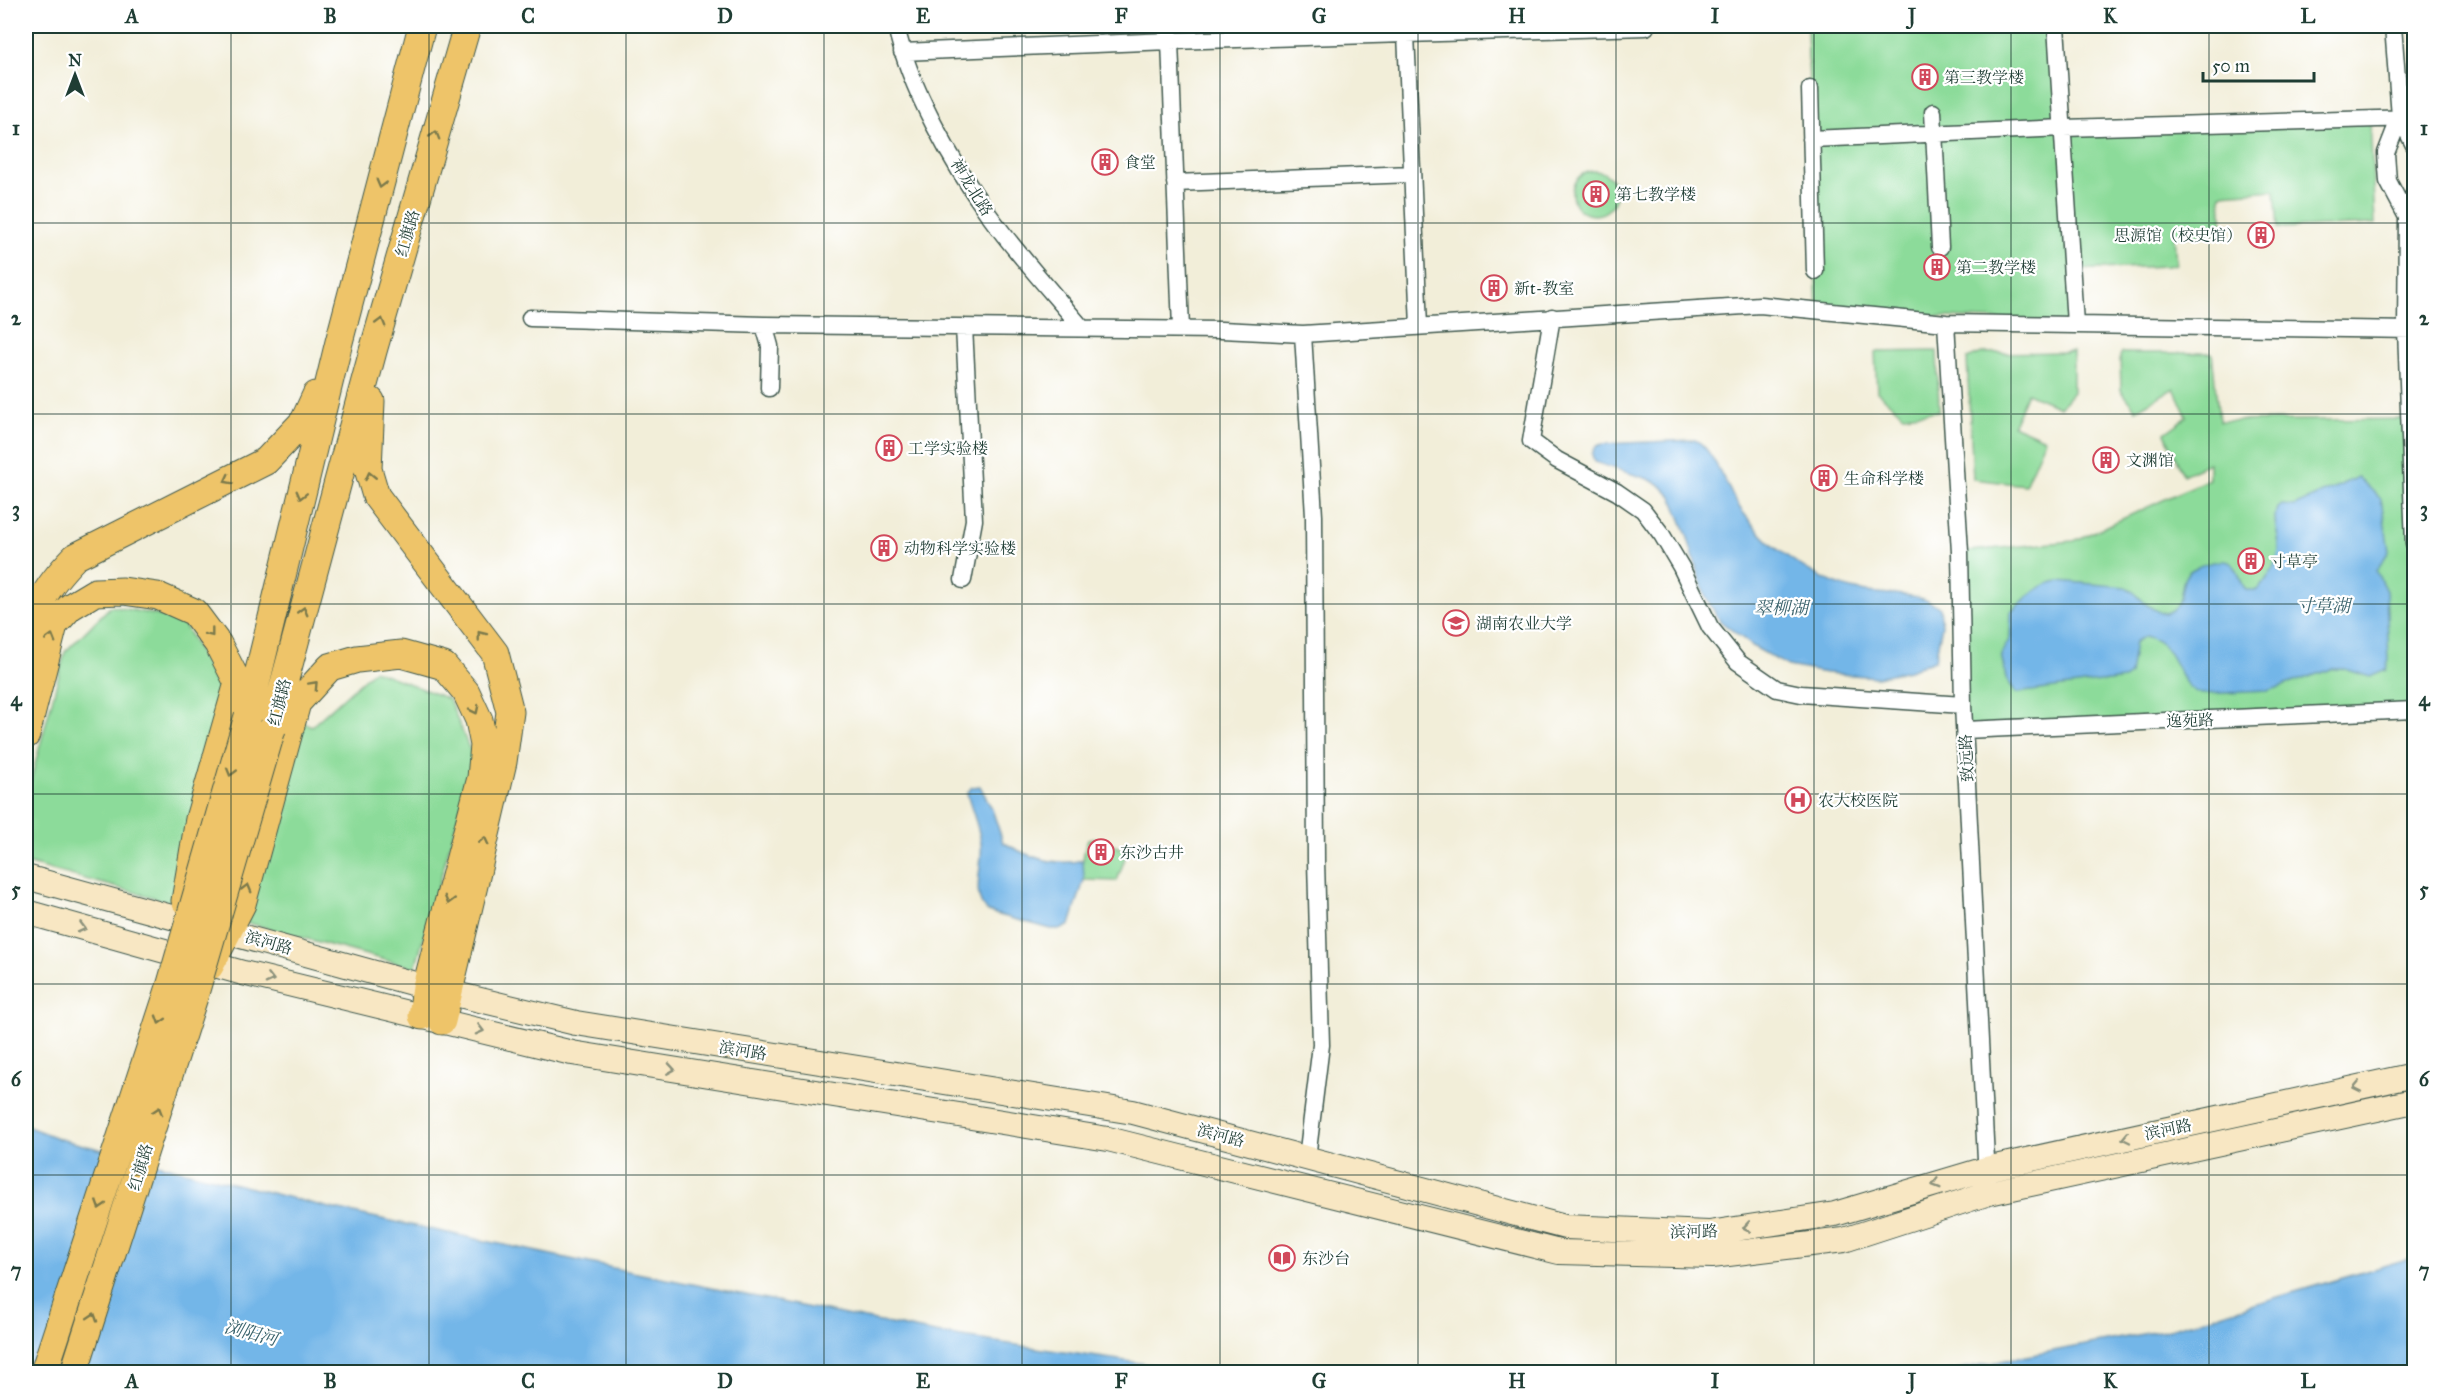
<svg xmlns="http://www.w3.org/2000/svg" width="2440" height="1398" viewBox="0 0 2440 1398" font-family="'IM FELL Great Primer','Noto Serif SC',serif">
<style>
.green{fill:#8cdb9a;stroke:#568c67;stroke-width:1.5}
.water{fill:#73b6e8;stroke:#497a8e;stroke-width:1.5}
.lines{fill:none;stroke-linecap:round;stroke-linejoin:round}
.street-casing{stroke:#3f584d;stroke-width:19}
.secondary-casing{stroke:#3f584d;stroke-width:26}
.primary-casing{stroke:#3f584d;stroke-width:29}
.street{stroke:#fff;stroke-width:16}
.secondary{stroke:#f8e7c3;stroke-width:24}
.primary{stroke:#eec469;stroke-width:27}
.primary-bridge-casing{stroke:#3f584d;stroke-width:29;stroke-linecap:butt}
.primary-bridge{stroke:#eec469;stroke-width:27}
.oneway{stroke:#7c7a4c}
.oneway2{stroke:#8c927c}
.grid{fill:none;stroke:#1f3d34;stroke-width:1.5;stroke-opacity:0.55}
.labels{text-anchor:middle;stroke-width:4.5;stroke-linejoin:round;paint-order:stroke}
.poi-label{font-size:16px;fill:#1f3d34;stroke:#fff;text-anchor:start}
.street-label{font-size:16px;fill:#1f3d34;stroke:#fff}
.water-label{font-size:18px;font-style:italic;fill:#38616a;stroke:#fff}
.neatline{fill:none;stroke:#1f3d34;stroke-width:2}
.grid-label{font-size:20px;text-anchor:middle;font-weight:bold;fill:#1f3d34}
</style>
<rect width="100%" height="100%" fill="#fff"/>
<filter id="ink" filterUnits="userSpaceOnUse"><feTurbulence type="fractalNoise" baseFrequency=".0167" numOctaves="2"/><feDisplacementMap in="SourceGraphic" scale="12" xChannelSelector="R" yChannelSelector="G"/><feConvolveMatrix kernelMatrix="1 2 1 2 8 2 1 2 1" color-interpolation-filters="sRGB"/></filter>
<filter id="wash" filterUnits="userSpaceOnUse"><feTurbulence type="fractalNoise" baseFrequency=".008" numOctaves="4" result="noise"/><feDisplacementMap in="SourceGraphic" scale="24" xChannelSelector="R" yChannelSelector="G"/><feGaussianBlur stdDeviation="1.35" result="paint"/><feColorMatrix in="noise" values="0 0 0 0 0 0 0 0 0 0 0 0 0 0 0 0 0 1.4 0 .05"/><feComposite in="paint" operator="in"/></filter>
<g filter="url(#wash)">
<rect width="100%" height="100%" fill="#f2eed9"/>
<path class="green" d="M 1807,26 L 2058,26 L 2064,127 L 2370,119 L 2375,224 L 2278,228 L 2275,190 L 2221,194 L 2223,233 L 2174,236 L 2176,264 L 2168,266 L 2073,270 L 2075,324 L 1817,310 Z
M1572 193a22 22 0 1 1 44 0a22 22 0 1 1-44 0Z
M 1937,351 L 1939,411 L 1904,415 L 1877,392 L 1875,352 Z
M 2073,352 L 2073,392 L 2060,407 L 2027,393 L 2013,425 L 2045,439 L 2025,485 L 1973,479 L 1967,359 L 1982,353 Z
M 2122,353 L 2212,353 L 2219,421 L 2409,419 L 2414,545 L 2414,710 L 1965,730 L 1960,552 L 2074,541 L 2209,479 L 2209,463 L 2183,475 L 2165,433 L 2187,417 L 2174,388 L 2136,410 L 2121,390 L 2120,356 Z
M 111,606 L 182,620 L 220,691 L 312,726 L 374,670 L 449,699 L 474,760 L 415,968 L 26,863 L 26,798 L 65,652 Z
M 1095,838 L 1107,841 L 1127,852 L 1117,881 L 1084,880 C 1081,867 1083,851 1088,839 Z"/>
<path class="water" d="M 1695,440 C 1712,446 1729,494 1742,511 C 1752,524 1766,541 1780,551 C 1803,568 1828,584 1856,590 C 1885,597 1916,589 1940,608 L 1942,625 L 1935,660 L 1909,670 L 1877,677 L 1826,673 L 1788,666 L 1754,647 L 1720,621 L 1705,596 L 1687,535 L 1672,497 L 1659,484 L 1648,479 L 1594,462 L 1592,454 L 1596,446 L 1603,444 Z
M 2358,477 L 2381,499 L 2389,551 L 2376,571 L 2386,591 L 2389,660 L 2386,670 L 2370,677 L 2345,669 L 2332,669 L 2268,691 L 2202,694 C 2172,686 2183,646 2145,636 L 2135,642 L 2130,675 L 2124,679 L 2016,693 L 2006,678 L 2001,654 L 2010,638 L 2011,612 C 2026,598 2038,584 2059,581 L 2126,587 C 2144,597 2142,608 2166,613 C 2187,606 2177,588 2187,574 C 2191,567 2225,555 2233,565 C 2240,572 2240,583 2246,590 L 2257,590 C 2266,582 2281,558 2279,545 C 2278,532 2272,520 2277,508 L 2282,505 L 2294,506 Z
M 980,786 L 992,809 L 1003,842 C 1027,857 1054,867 1083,860 L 1084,880 L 1070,925 L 1062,929 L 1051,929 L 988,912 C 969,897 984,865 981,843 C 979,827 971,809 967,793 L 972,787 Z
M 26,1126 L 60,1139 L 330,1208 L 632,1272 L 935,1333 L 1201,1372 L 26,1372 Z
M 2414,1257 L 2414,1372 L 1943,1372 L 2169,1329 Z"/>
</g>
<g filter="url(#ink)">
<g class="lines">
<g class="street-casing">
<path id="street" d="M 896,26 C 909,87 952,163 989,215 C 1017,254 1051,291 1082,328
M 2056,26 L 2075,324
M 2393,26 L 2400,117 L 2386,153 L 2388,181 L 2407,217 L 2406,329 L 2414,545
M 1406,34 L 1419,326
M 902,52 L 1170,41 L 1169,26
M 1810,89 L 1815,271
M 1933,112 L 1940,247
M 2400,117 L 2414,145
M 1811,139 L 2063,128 L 2414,118
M 1175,183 L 1412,174
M 2407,217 L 2414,194
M 1552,317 L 1531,441 L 1557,460 L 1617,492 L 1643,510 L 1662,535 L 1681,567 L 1710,627 L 1738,662 L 1777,689 L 1801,694 L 1963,705
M 530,318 L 764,325 L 1221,330 L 1303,334 L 1760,305 L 1946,323 L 2414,330
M 1946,323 L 1960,552 L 1963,705 L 1987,1179
M 764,325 L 770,346 L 769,388
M 1181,329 L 1170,41 L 1646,27 L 1645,26
M 1303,334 L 1314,516 L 1316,861 L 1321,1045 L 1307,1158
M 963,580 L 974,520 L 964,327
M 1965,730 L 2414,710"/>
</g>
<g class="secondary-casing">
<path id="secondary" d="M 26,877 L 426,987 L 576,1023 L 1133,1112 L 1565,1227 L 1709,1233 L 1835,1214 L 1986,1169 L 2414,1075
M 26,912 L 243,973 L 572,1053 L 1108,1139 L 1559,1252 L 1712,1256 L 1844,1240 L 1989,1193 L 2414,1101"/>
</g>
<g class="primary-casing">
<path id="primary" d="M 371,401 L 368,469 L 376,496 L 495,653 L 510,712 L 503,762 L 442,1021
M 26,653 C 36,607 41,592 75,557 L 266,461 L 304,421 L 316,395
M 248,716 L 339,342 L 422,26
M 272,728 L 373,351 L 467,26
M 26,735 L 54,625 L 70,607 L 95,592 L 123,591 L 158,596 L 194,612 L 218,644 L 238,683 L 199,819 L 185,901
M 210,966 L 242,904 L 297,703 L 330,667 L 357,659 L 401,654 L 444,666 L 466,692 L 479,720 L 484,745 L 481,778 L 426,987 L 422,1016"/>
</g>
<use href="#street" class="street"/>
<use href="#secondary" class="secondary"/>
<use href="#primary" class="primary"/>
<g class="primary-bridge-casing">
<path id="primary-bridge" d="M 44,1372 L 170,987 L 248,716
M 74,1372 L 194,997 L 272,729"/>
</g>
<use href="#primary-bridge" class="primary-bridge"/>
</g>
<defs><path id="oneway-chevron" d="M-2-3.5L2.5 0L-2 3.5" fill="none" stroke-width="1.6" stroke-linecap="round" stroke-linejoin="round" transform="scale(1.5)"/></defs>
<g class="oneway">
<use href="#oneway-chevron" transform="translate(435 135) rotate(-74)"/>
<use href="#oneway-chevron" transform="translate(381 184) rotate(105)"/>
<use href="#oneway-chevron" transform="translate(381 322) rotate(-74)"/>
<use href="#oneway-chevron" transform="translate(370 476) rotate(-103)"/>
<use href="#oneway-chevron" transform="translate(228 480) rotate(153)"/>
<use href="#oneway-chevron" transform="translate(301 495) rotate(104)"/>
<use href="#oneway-chevron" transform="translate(303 611) rotate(-75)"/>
<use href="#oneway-chevron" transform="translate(210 633) rotate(52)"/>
<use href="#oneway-chevron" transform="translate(481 635) rotate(-128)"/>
<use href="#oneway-chevron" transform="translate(51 638) rotate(-74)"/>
<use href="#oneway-chevron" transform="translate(314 685) rotate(-47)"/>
<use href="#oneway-chevron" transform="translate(475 710) rotate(64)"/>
<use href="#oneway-chevron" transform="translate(231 772) rotate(106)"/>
<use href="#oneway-chevron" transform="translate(484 841) rotate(-77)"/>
<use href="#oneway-chevron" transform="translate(247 888) rotate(-75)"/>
<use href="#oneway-chevron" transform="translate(449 900) rotate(105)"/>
<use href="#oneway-chevron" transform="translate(160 1020) rotate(108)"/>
<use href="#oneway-chevron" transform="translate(158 1111) rotate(-73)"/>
<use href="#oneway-chevron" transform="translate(100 1205) rotate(108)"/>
<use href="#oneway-chevron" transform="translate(93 1317) rotate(-72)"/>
</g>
<g class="oneway2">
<use href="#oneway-chevron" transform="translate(82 928) rotate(15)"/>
<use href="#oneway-chevron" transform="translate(270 979) rotate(14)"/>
<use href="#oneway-chevron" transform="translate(480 1030) rotate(14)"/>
<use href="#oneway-chevron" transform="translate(671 1069) rotate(9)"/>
<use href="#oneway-chevron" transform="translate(2357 1087) rotate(168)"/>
<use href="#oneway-chevron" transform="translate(2126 1138) rotate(168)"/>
<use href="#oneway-chevron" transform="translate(1936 1184) rotate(164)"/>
<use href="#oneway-chevron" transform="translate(1747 1227) rotate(171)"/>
</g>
</g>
<path class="grid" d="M 231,26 L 231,1372M 429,26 L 429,1372M 626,26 L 626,1372M 824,26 L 824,1372M 1022,26 L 1022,1372M 1220,26 L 1220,1372M 1418,26 L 1418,1372M 1616,26 L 1616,1372M 1814,26 L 1814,1372M 2011,26 L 2011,1372M 2209,26 L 2209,1372M 26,223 L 2414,223M 26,414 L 2414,414M 26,604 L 2414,604M 26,794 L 2414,794M 26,984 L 2414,984M 26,1175 L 2414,1175"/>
<defs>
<g id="building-ring" transform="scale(1.35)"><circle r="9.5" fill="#fff" stroke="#d1495b" stroke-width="1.5"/><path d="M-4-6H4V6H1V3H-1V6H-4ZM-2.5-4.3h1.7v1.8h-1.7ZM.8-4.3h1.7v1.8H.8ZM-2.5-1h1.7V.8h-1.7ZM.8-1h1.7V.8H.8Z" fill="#d1495b"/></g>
<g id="university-ring" transform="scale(1.35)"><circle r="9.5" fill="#fff" stroke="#d1495b" stroke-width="1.5"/><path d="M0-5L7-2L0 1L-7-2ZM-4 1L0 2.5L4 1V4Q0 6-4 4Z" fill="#d1495b"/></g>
<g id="hospital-ring" transform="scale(1.35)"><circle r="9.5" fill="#fff" stroke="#d1495b" stroke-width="1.5"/><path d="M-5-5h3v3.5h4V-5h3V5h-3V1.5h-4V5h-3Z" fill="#d1495b"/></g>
<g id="library-ring" transform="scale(1.35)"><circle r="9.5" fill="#fff" stroke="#d1495b" stroke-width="1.5"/><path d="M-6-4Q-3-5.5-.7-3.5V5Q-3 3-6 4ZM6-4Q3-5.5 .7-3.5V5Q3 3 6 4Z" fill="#d1495b"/></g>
</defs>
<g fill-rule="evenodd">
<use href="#building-ring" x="1925" y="77"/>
<use href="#building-ring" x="1105" y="162"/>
<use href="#building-ring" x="1596" y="194"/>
<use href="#building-ring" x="2261" y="235"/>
<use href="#building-ring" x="1937" y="267"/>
<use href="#building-ring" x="1494" y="288"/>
<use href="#building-ring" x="889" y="448"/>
<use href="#building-ring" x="2106" y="460"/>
<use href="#building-ring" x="1824" y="478"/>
<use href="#building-ring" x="884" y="548"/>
<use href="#building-ring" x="2251" y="561"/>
<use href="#university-ring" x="1456" y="623"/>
<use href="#hospital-ring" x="1798" y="800"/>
<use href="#building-ring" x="1101" y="852"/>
<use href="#library-ring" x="1282" y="1258"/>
</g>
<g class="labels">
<g class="poi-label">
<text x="1944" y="83">第三教学楼</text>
<text x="1124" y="168">食堂</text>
<text x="1616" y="200">第七教学楼</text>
<text x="2242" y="241" text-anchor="end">思源馆（校史馆）</text>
<text x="1956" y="273">第二教学楼</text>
<text x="1514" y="294">新t-教室</text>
<text x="908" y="454">工学实验楼</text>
<text x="2126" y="466">文渊馆</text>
<text x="1844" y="484">生命科学楼</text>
<text x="904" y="554">动物科学实验楼</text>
<text x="2270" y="567">寸草亭</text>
<text x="1476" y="629">湖南农业大学</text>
<text x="1818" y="806">农大校医院</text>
<text x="1120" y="858">东沙古井</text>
<text x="1302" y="1264">东沙台</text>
</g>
<g class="street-label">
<text transform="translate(972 187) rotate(58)" y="6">神龙北路</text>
<text transform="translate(407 233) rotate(-74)" y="6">红旗路</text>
<text transform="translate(279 702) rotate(-76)" y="6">红旗路</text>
<text transform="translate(2190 720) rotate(-2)" y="6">逸苑路</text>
<text transform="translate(1966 758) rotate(-93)" y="6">致远路</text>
<text transform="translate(269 942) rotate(16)" y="6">滨河路</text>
<text transform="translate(743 1050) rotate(9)" y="6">滨河路</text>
<text transform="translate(2168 1129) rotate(-12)" y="6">滨河路</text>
<text transform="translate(1221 1135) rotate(15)" y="6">滨河路</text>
<text transform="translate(140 1167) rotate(-73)" y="6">红旗路</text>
<text transform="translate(1694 1231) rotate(-1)" y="6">滨河路</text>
</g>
<g class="water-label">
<text x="2323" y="612">寸草湖</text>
<text x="1781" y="614">翠柳湖</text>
<text transform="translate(251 1333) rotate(15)" y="6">浏阳河</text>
</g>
</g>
<rect width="2440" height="1398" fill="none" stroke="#fff" stroke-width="66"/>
<g transform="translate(75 75)" stroke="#ffffff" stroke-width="4.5" paint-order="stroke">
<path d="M0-4.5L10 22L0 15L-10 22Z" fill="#1f3d34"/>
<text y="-9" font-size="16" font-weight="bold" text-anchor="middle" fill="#1f3d34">N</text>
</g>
<path d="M2203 72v9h111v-9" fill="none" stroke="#1f3d34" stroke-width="3"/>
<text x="2212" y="72" font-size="18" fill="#1f3d34" stroke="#ffffff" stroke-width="4.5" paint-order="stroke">50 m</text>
<rect x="33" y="33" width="2374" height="1332" class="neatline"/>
<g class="grid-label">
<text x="132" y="23">A</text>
<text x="330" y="23">B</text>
<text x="528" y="23">C</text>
<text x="725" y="23">D</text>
<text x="923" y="23">E</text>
<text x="1121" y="23">F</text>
<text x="1319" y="23">G</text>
<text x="1517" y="23">H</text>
<text x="1715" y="23">I</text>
<text x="1912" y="23">J</text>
<text x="2110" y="23">K</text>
<text x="2308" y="23">L</text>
<text x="16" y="135">1</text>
<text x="2424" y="135">1</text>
<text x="16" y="325">2</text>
<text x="2424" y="325">2</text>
<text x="16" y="516">3</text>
<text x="2424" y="516">3</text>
<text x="16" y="706">4</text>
<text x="2424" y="706">4</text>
<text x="16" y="896">5</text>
<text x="2424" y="896">5</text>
<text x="16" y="1086">6</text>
<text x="2424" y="1086">6</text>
<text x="16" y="1277">7</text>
<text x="2424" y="1277">7</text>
<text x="132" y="1388">A</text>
<text x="330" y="1388">B</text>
<text x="528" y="1388">C</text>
<text x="725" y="1388">D</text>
<text x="923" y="1388">E</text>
<text x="1121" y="1388">F</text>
<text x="1319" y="1388">G</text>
<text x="1517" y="1388">H</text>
<text x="1715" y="1388">I</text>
<text x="1912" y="1388">J</text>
<text x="2110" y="1388">K</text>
<text x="2308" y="1388">L</text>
</g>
</svg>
